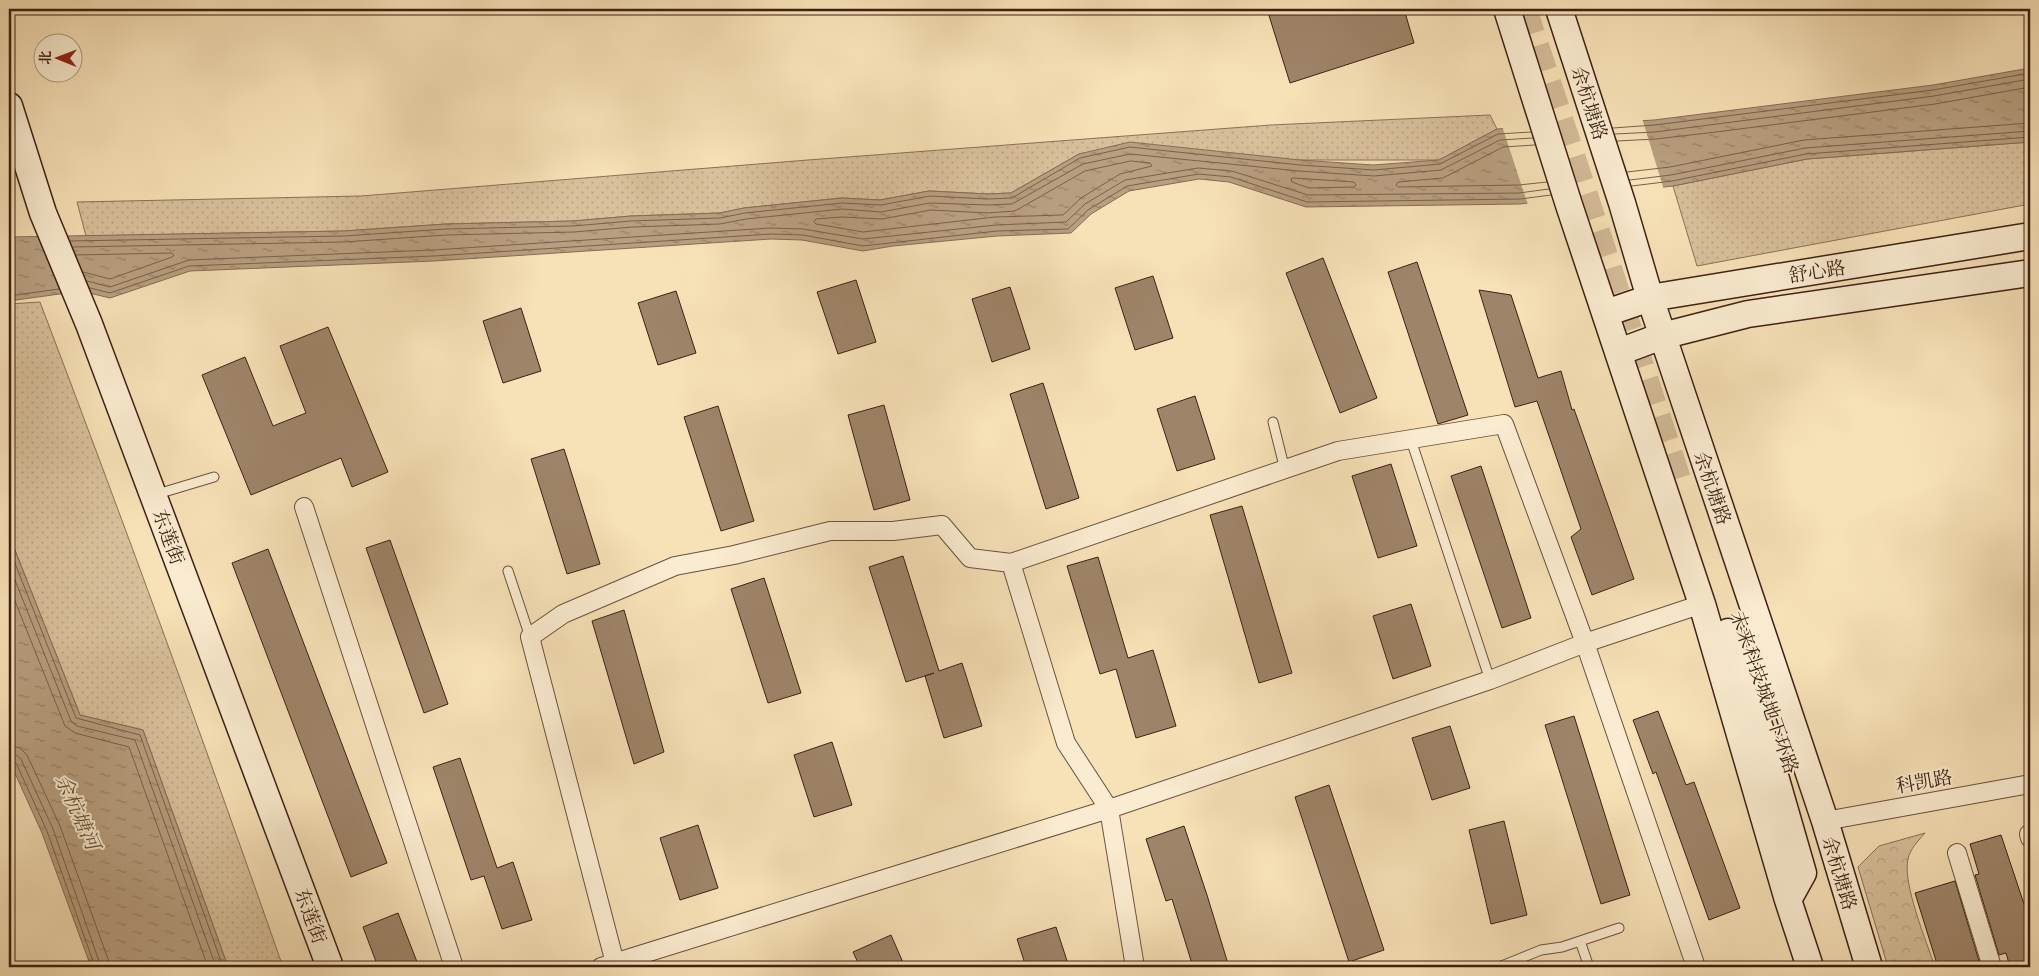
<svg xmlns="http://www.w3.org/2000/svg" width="2039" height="976" viewBox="0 0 2039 976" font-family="'EB Garamond','Noto Serif SC',serif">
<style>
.grass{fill:url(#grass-dots);stroke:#8b7058}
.forest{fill:url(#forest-crowns);stroke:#8b7058}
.water{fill:url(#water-ripples);stroke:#876c55}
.pier{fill:#f7e1b7}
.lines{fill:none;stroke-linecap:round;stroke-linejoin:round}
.shore{stroke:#7b604a;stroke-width:1}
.building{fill:#9e8469;stroke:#3e2014}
.secondary-tunnel{stroke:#d2ba96;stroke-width:26;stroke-dasharray:26 13;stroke-linecap:butt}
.lane-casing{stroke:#6c503d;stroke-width:11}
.street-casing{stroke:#6c503d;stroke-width:20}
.secondary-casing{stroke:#3e2014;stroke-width:29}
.lane{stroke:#faecd0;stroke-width:9}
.street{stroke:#faecd0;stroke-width:18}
.secondary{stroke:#faecd0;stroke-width:26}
.labels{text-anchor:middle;stroke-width:4;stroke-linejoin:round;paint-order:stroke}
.street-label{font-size:19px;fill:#3e2014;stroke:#faecd0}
.water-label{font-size:20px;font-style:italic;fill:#694c3a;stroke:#faecd0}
</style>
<defs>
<pattern id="grass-dots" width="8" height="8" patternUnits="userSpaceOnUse" patternTransform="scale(1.25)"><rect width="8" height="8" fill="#d8c09b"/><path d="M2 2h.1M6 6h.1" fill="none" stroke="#baa585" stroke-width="1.8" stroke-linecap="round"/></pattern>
<pattern id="forest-crowns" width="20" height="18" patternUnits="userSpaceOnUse" patternTransform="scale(1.25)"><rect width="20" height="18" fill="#d8c09b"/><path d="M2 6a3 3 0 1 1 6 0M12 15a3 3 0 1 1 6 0" fill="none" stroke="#baa585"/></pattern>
<pattern id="water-ripples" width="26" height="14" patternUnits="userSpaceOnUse" patternTransform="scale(1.25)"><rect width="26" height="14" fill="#b89f80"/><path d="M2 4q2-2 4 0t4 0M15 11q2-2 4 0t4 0" fill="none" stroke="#978168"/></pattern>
</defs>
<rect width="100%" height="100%" fill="#f7e1b7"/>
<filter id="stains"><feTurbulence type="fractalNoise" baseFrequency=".004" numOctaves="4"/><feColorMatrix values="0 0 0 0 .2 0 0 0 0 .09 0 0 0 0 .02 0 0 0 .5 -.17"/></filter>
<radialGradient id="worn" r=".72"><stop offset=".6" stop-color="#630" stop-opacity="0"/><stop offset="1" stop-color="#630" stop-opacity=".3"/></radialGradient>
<path class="grass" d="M 1490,115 L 1497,129 L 1439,160 L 1300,160 L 1079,154 L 1011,193 L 988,194 L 929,191 L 880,200 L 842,198 L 744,208 L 720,213 L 631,216 L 573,221 L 446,224 L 344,231 L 86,236 L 77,202 L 361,196 L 808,160 L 1271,125 Z
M 2030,142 L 2030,204 L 1697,266 L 1673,186 L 1807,159 Z
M 40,302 C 124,523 205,744 283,967 L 228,967 L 143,730 L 80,715 L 9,535 L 9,304 Z"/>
<path class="forest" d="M 1925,833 C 1918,841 1910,849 1908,859 C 1902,883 1927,943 1935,967 L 1888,967 L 1858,867 L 1879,846 Z"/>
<path class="water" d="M 2030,68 L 2030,142 L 1807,159 L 1673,186 L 1520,204 L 1306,207 L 1229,182 L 1199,179 L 1129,191 L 1091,214 L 1071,233 L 997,236 L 893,246 L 863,251 L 802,240 L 771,239 L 434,261 L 190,271 L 110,298 L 81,291 L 9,301 L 9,237 L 344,231 L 446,224 L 573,221 L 631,216 L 720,213 L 744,208 L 842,198 L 880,200 L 929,191 L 988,194 L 1011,193 L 1079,154 L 1130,142 L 1300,160 L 1373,165 L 1439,160 L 1497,129 L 1654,120 L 1933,85 Z
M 9,535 L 80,715 L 143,730 L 228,967 L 91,967 L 42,833 L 9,760 Z"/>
<path class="pier" d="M 1642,118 L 1664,190 L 1528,205 L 1502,126 Z"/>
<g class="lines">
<path class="shore" d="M 1613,128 L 1655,125 L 1933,90 L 2030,73
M 1615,134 L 1655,132 L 1934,96 L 2030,79
M 1617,141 L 1656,139 L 1716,132 L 1935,104 L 2030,87
M 1535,145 L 1503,147 L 1443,178 L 1398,182 L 1396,185 L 1398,187 L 1519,185 L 1547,182
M 1131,161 L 1150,163 L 1152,166 L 1120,174 L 1081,198 L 1063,215 L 995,217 L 863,232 L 816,224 L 814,222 L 816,219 L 842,217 L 882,219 L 931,210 L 988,213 L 1015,211 L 1085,171 Z
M 1627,172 L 1670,167 L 1804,140 L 2030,123
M 1294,178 L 1354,182 L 1356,185 L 1354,187 L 1309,188 L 1292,182 L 1291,179 Z
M 1630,180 L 1671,175 L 1805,148 L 2030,131
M 1632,186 L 1672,181 L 1806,154 L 2030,137
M 70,241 L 344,236 L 446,229 L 573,226 L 631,221 L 720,218 L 745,213 L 842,203 L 881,205 L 930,196 L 988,199 L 1012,198 L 1080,158 L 1130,147 L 1300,165 L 1374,170 L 1440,164 L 1498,134 L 1531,132
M 73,247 L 344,242 L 446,235 L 574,232 L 632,227 L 720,224 L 746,219 L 842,209 L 881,212 L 930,203 L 988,205 L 1012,204 L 1083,164 L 1130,154 L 1299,171 L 1374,176 L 1441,170 L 1500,140 L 1533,138
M 76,255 L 171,253 L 174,255 L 172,257 L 110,279 L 83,272
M 87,281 L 110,287 L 189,260 L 433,250 L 771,228 L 803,229 L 863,239 L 996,225 L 1066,222 L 1085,204 L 1125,180 L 1198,168 L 1232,171 L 1308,195 L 1519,193 L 1549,189
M 90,288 L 110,293 L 189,266 L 434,256 L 771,234 L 803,235 L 863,246 L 997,231 L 1068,229 L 1088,210 L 1127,186 L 1199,174 L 1231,177 L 1307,202 L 1520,199 L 1551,195
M 9,296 L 59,289
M 9,548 L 76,718 L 140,735 L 223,967
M 9,565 L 71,721 L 77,726 L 135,740 L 216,967
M 9,586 L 65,726 L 75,733 L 129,747 L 208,967
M 9,745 L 20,748 L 27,755 L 60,826 L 108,959 L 109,967
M 9,753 L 15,754 L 21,759 L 53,829 L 101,967
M 9,759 L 16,763 L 47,831 L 95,967"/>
</g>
<path class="building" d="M 1267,9 L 1404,9 L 1414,43 L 1290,83 Z
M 1323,258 L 1377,398 L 1340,413 L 1286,273 Z
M 1417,262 L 1468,415 L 1438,424 L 1388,272 Z
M 1153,276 L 1173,338 L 1135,350 L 1115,288 Z
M 856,280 L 876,342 L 838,354 L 817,292 Z
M 1010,287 L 1030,349 L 992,362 L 972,299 Z
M 1479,290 L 1511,295 L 1538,378 L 1561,371 L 1572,410 L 1574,409 L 1634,579 L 1592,595 L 1571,537 L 1581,529 L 1537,401 L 1515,407 Z
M 676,291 L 696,353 L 658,365 L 638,303 Z
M 521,308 L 541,371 L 503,383 L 483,321 Z
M 328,327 L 388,472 L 352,487 L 341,458 L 251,495 L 202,375 L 245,357 L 273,426 L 306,413 L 280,346 Z
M 1043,383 L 1079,498 L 1046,509 L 1010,394 Z
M 1195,396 L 1215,459 L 1177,471 L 1157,409 Z
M 884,405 L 910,500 L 874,510 L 848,415 Z
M 718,406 L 754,521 L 721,531 L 684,417 Z
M 564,449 L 600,564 L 567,574 L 531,459 Z
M 1391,464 L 1417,546 L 1378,558 L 1352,476 Z
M 1481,466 L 1531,618 L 1502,628 L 1451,476 Z
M 1242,506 L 1292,673 L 1259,683 L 1210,515 Z
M 390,540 L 448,704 L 424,713 L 366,548 Z
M 268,549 L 387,863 L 351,877 L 232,563 Z
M 903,556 L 939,671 L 962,663 L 982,726 L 944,738 L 925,676 L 934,673 L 906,682 L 869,567 Z
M 1098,557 L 1128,658 L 1153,650 L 1176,726 L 1136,738 L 1116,669 L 1100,674 L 1067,566 Z
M 764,578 L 801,693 L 768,703 L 731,589 Z
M 1411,604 L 1431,666 L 1393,679 L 1373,616 Z
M 624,610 L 664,752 L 634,764 L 592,621 Z
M 1658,711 L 1686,785 L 1694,782 L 1740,908 L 1709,920 L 1656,772 L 1653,774 L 1633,720 Z
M 1574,716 L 1630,895 L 1601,904 L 1545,725 Z
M 1450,726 L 1470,788 L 1432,800 L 1412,738 Z
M 832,742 L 852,805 L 814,817 L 794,755 Z
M 460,758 L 497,868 L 513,862 L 532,920 L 502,929 L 484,876 L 471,880 L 433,767 Z
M 1329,785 L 1384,950 L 1349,962 L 1295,797 Z
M 1504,821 L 1527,915 L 1491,924 L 1469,830 Z
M 698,825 L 718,888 L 680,900 L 660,838 Z
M 1184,826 L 1207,895 L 1229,967 L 1193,967 L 1172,899 L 1166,901 L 1146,839 Z
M 2001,835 L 2030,922 L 2030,967 L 2010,967 L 2006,953 L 1999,955 L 1975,875 L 1979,874 L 1970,844 Z
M 1955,881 L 1979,961 L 1956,967 L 1938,967 L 1915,893 Z
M 398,913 L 419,967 L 378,967 L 363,927 Z
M 1056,927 L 1069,967 L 1026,967 L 1017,939 Z
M 891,935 L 905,967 L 860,967 L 853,952 Z"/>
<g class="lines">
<path class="secondary-tunnel" d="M 1524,9 L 1679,482"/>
<g class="lane-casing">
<path id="lane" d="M 1273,422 L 1285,470
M 1411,440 L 1490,680
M 154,495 L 214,477
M 508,571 L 530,637
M 1580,941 L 1589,967
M 1499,967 L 1541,950 L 1562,947 L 1619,928"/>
</g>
<g class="street-casing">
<path id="street" d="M 304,507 L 454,967
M 1825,821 L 2030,784
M 2029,834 L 2030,838
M 1957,853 L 1992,967
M 601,967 L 1109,809 L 1490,680 L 1585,643 L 1702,604
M 616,967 L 530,637 L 563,614 L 675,566 L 734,555 L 830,531 L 893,531 L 942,525 L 970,558 L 1011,563
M 1135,967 L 1109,809 L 1066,743 L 1011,563 L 1338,451 L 1504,424 L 1585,643 L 1696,967"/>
</g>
<g class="secondary-casing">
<path id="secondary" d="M 1507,9 L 1569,205 L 1702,604 L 1788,900 L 1810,967
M 1559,9 L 1622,203 L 1650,298 L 1825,821 L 1869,967
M 9,106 L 43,213 L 89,324 L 330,967
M 1606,313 L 1650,298 L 2030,236
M 1619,352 L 1662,336 L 1748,314 L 2030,273
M 1728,632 L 1771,762 L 1803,873 L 1788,900"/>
</g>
<use href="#lane" class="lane"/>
<use href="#street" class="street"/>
<use href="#secondary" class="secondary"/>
</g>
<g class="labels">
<g class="street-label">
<text transform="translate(1590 103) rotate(72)" y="7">余杭塘路</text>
<text transform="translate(1817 271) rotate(-9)" y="7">舒心路</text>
<text transform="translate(1713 488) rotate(71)" y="7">余杭塘路</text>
<text transform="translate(169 537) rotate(70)" y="7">东莲街</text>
<text transform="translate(1765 692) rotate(71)" y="7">未来科技城地下环路</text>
<text transform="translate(1924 781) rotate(-10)" y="7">科凯路</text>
<text transform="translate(1840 873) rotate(73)" y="7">余杭塘路</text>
<text transform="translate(311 916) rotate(70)" y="7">东莲街</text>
</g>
<g class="water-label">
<text transform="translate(78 812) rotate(66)" y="7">余杭塘河</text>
</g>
</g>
<rect width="2039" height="976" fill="none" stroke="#f7e1b7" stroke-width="30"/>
<rect x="10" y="10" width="2019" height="956" fill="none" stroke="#3e2014" stroke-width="2.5"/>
<rect x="15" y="15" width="2009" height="946" fill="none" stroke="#3e2014"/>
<g transform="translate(58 58) rotate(271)"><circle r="24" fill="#faecd0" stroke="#af9a85"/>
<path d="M0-4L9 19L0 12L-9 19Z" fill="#8f2418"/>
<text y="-8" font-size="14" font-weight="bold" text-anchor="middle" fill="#3e2014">北</text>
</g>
<rect width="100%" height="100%" filter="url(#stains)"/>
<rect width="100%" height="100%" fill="url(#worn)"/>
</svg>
